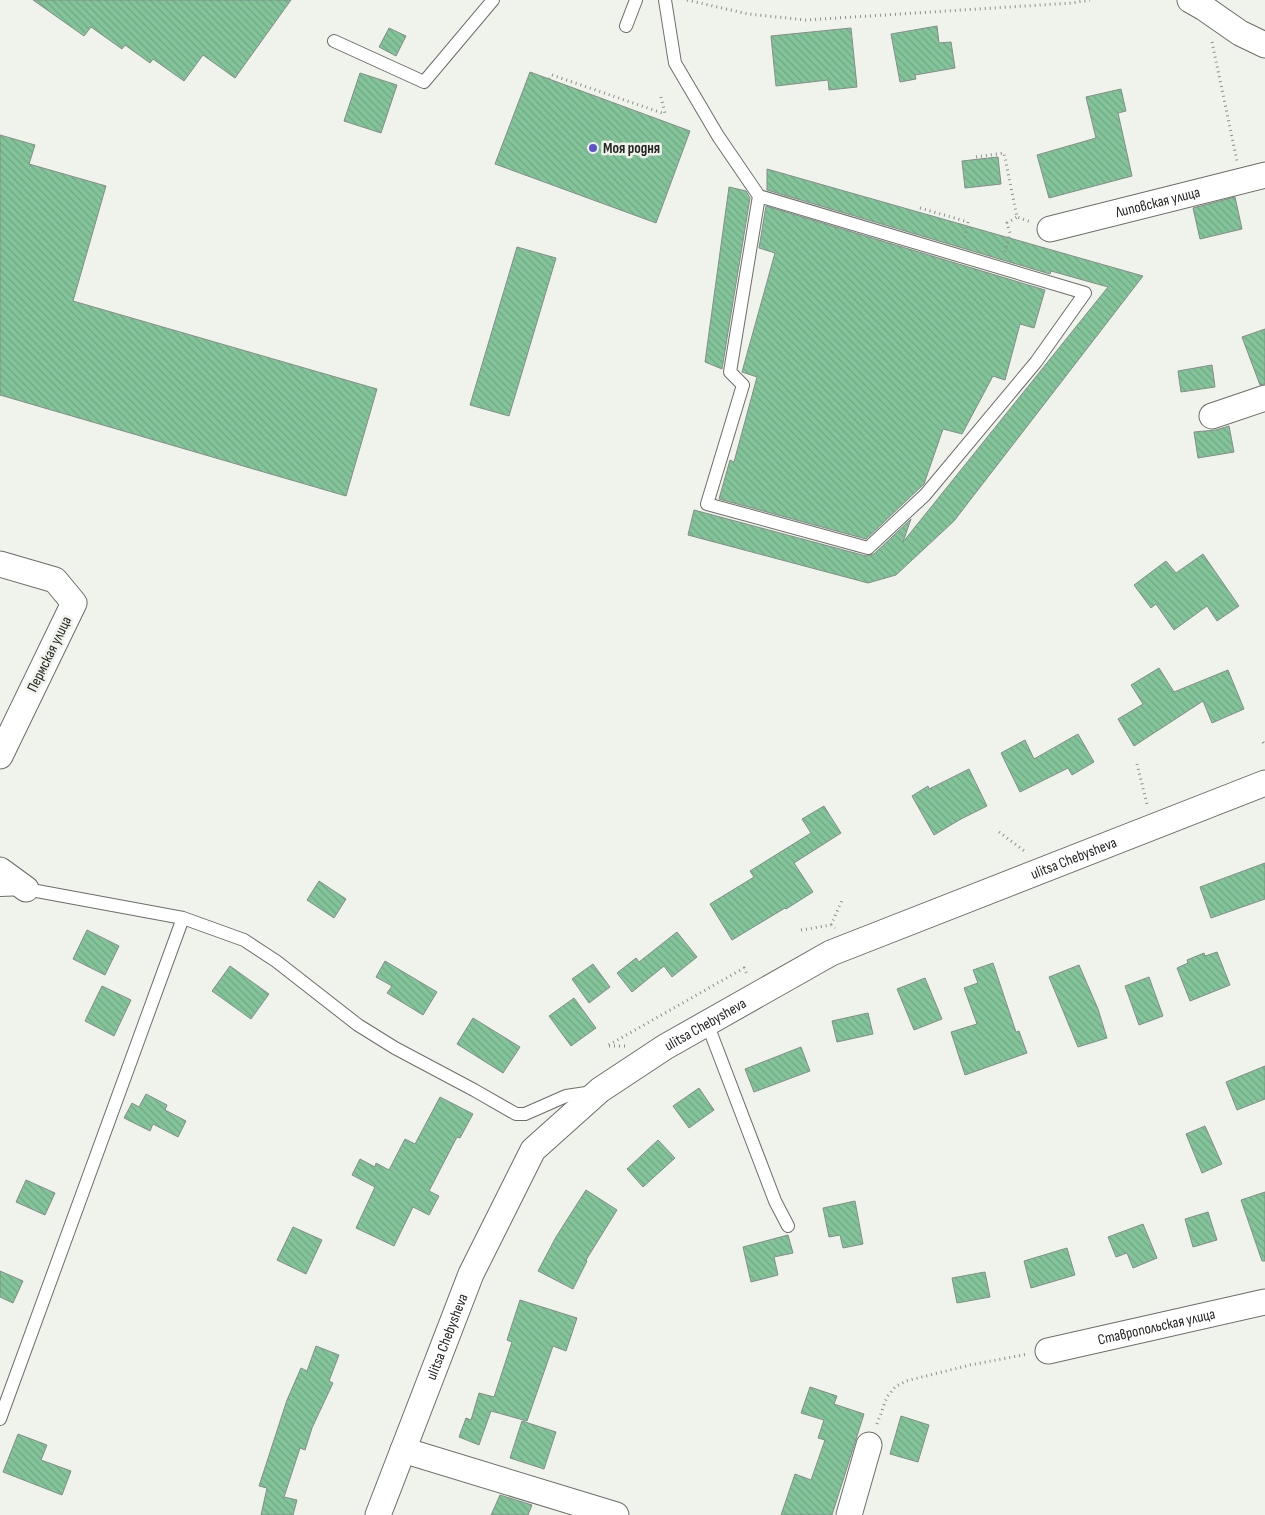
<svg xmlns="http://www.w3.org/2000/svg" width="1265" height="1515" viewBox="0 0 1265 1515" font-family="'Sofia Sans Condensed',sans-serif">
<style>
.building{fill:url(#building-back-hatch);stroke:#868d88}
.lines{fill:none;stroke-linecap:round;stroke-linejoin:round}
.service-casing{stroke:#6c6e68;stroke-width:14}
.minor-casing{stroke:#6c6e68;stroke-width:27}
.path{stroke:#8c8e89;stroke-width:3;stroke-dasharray:1 4;stroke-linecap:butt}
.service{stroke:#fff;stroke-width:12}
.minor{stroke:#fff;stroke-width:25}
.poi-dot{fill:#5f53cc;stroke:#f0f3ec;stroke-width:2}
.labels{text-anchor:middle;stroke-width:5;stroke-linejoin:round;paint-order:stroke}
.poi-label{font-size:15px;font-weight:bold;fill:#262724;stroke:#f0f3ec;text-anchor:start}
.street-label{font-size:15px;fill:#262724;stroke:#f0f3ec}
</style>
<defs>
<pattern id="building-back-hatch" width="6" height="6" patternUnits="userSpaceOnUse" patternTransform="scale(1.25)"><rect width="6" height="6" fill="#83c49a"/><path d="M-1 5l2 2M0 0l6 6M5-1l2 2" fill="none" stroke="#71a885"/></pattern>
</defs>
<rect width="100%" height="100%" fill="#f0f3ec"/>
<path class="building" d="M 33,0 L 291,0 L 235,78 L 203,55 L 184,81 L 153,59 L 150,63 L 125,45 L 122,49 L 91,27 L 84,36 Z
M 937,26 L 939,43 L 951,42 L 955,68 L 915,75 L 916,79 L 900,82 L 891,34 Z
M 389,28 L 406,36 L 396,56 L 379,47 Z
M 851,28 L 857,87 L 829,90 L 828,80 L 776,86 L 771,36 Z
M 530,72 L 690,131 L 656,223 L 495,164 Z
M 360,73 L 397,85 L 381,133 L 344,121 Z
M 1121,89 L 1126,111 L 1118,113 L 1132,176 L 1049,198 L 1037,155 L 1096,138 L 1086,97 Z
M 0,135 L 35,145 L 29,164 L 106,186 L 73,301 L 377,389 L 346,496 L 0,395 Z
M 998,157 L 1001,184 L 965,188 L 962,161 Z
M 767,169 L 1143,276 L 954,521 L 896,575 L 868,583 L 688,535 L 694,510 L 866,556 L 874,554 L 911,519 L 903,542 L 1108,287 L 1051,271 L 1050,274 L 767,190 Z
M 729,187 L 746,191 L 750,198 L 722,369 L 705,362 Z
M 1235,197 L 1242,229 L 1200,239 L 1193,208 Z
M 766,206 L 1045,290 L 1034,328 L 1020,324 L 1005,380 L 993,376 L 962,434 L 943,429 L 924,484 L 866,539 L 719,499 L 730,460 L 734,462 L 757,377 L 742,372 L 775,253 L 759,248 Z
M 517,247 L 556,258 L 509,416 L 470,405 Z
M 1265,329 L 1265,384 L 1260,385 L 1242,337 Z
M 1212,365 L 1215,387 L 1181,392 L 1178,371 Z
M 1229,426 L 1234,452 L 1198,458 L 1194,432 L 1216,430 Z
M 1203,554 L 1239,606 L 1217,621 L 1207,606 L 1174,630 L 1156,604 L 1151,608 L 1134,585 L 1166,561 L 1176,573 Z
M 1159,668 L 1174,692 L 1228,670 L 1244,709 L 1212,723 L 1203,701 L 1134,746 L 1118,719 L 1143,704 L 1131,685 Z
M 1078,734 L 1094,762 L 1072,775 L 1068,768 L 1020,792 L 1001,753 L 1025,740 L 1034,759 Z
M 969,769 L 987,806 L 961,819 L 934,835 L 912,796 L 928,786 L 929,789 Z
M 824,806 L 841,833 L 794,863 L 813,892 L 786,909 L 785,908 L 732,940 L 710,904 L 754,877 L 750,871 L 811,833 L 802,819 Z
M 1265,863 L 1265,899 L 1211,918 L 1200,887 Z
M 319,881 L 346,899 L 334,918 L 307,900 Z
M 87,930 L 119,946 L 105,975 L 73,959 Z
M 677,932 L 697,957 L 672,977 L 664,966 L 632,992 L 617,973 L 636,958 L 639,962 Z
M 1217,952 L 1230,985 L 1190,1001 L 1177,968 L 1188,963 L 1187,960 L 1204,953 L 1205,956 Z
M 385,961 L 437,992 L 423,1015 L 387,993 L 392,986 L 376,977 Z
M 993,963 L 1016,1032 L 1019,1031 L 1027,1053 L 965,1075 L 951,1032 L 977,1024 L 964,988 L 978,983 L 973,970 Z
M 593,964 L 610,987 L 589,1003 L 572,979 Z
M 1079,965 L 1098,1009 L 1107,1038 L 1078,1047 L 1049,977 Z
M 230,966 L 269,994 L 251,1019 L 212,991 Z
M 1149,977 L 1163,1016 L 1139,1025 L 1125,986 Z
M 925,978 L 942,1019 L 914,1030 L 897,989 Z
M 102,986 L 131,1000 L 114,1036 L 85,1021 Z
M 574,998 L 596,1028 L 571,1046 L 549,1016 Z
M 868,1013 L 873,1034 L 837,1042 L 832,1021 Z
M 473,1018 L 520,1047 L 503,1073 L 457,1044 Z
M 801,1047 L 810,1071 L 754,1092 L 745,1069 Z
M 1265,1066 L 1265,1099 L 1237,1110 L 1226,1082 Z
M 699,1088 L 714,1110 L 689,1128 L 673,1106 Z
M 146,1094 L 167,1105 L 165,1110 L 186,1121 L 178,1137 L 153,1124 L 150,1131 L 124,1118 L 132,1103 L 139,1107 Z
M 440,1097 L 473,1114 L 460,1138 L 457,1137 L 429,1191 L 439,1196 L 429,1215 L 413,1207 L 394,1246 L 356,1228 L 375,1187 L 352,1175 L 360,1159 L 375,1167 L 376,1163 L 389,1170 L 405,1139 L 415,1144 Z
M 1205,1126 L 1222,1164 L 1202,1173 L 1186,1134 Z
M 658,1140 L 675,1158 L 643,1187 L 627,1169 Z
M 26,1180 L 55,1193 L 45,1215 L 16,1202 Z
M 586,1190 L 617,1210 L 586,1260 L 587,1261 L 573,1289 L 538,1271 L 556,1237 Z
M 1265,1192 L 1265,1261 L 1262,1261 L 1241,1200 Z
M 855,1201 L 863,1244 L 843,1248 L 840,1235 L 829,1237 L 823,1208 Z
M 1208,1212 L 1217,1240 L 1193,1247 L 1185,1219 Z
M 1143,1224 L 1157,1258 L 1133,1268 L 1127,1253 L 1116,1257 L 1108,1237 Z
M 293,1227 L 322,1240 L 306,1274 L 277,1260 Z
M 788,1235 L 793,1253 L 774,1257 L 778,1275 L 751,1282 L 743,1247 Z
M 1067,1248 L 1075,1275 L 1031,1288 L 1024,1261 Z
M 0,1271 L 23,1281 L 13,1303 L 0,1297 Z
M 985,1272 L 990,1297 L 957,1303 L 952,1278 Z
M 520,1300 L 577,1318 L 566,1351 L 553,1346 L 527,1421 L 491,1411 L 479,1445 L 459,1437 L 466,1418 L 471,1420 L 479,1393 L 494,1397 L 512,1342 L 507,1340 Z
M 316,1346 L 339,1355 L 329,1381 L 333,1383 L 312,1428 L 305,1450 L 300,1448 L 284,1497 L 297,1500 L 293,1515 L 261,1515 L 267,1488 L 259,1486 L 287,1400 L 301,1368 L 307,1371 Z
M 810,1387 L 837,1396 L 834,1404 L 864,1414 L 832,1515 L 781,1515 L 795,1474 L 811,1480 L 825,1440 L 818,1438 L 824,1420 L 801,1413 Z
M 901,1416 L 929,1425 L 918,1462 L 890,1454 Z
M 522,1421 L 556,1432 L 544,1469 L 510,1458 Z
M 18,1434 L 47,1445 L 41,1460 L 71,1471 L 62,1495 L 3,1472 Z
M 500,1495 L 532,1505 L 528,1515 L 491,1515 Z"/>
<g class="lines">
<g class="service-casing">
<path id="service" d="M 665,0 L 675,63 L 718,136 L 759,196 L 1085,293 L 1036,362 L 925,495 L 868,548 L 707,504 L 743,385 L 730,372 L 759,196
M 626,26 L 636,0
M 334,41 L 424,82 L 493,0
M 0,890 L 26,889 L 183,918 L 244,940 L 276,961 L 358,1025 L 395,1048 L 474,1090 L 516,1114 L 525,1114 L 566,1096 L 593,1092
M 707,1023 L 775,1201 L 788,1226
M 0,1419 L 183,918"/>
</g>
<g class="minor-casing">
<g id="minor">
<path d="M 1190,0 L 1204,8 L 1240,33 L 1265,45"/>
<path id="s1" d="M 1050,229 L 1265,175"/>
<path d="M 1212,416 L 1265,398"/>
<path d="M 0,564 L 55,580 L 74,603 L 0,756"/>
<path d="M 0,870 L 26,889"/>
<path id="s2" d="M 1048,1351 L 1265,1302"/>
<path d="M 403,1450 L 616,1515"/>
<path id="s3" d="M 378,1515 L 471,1274 L 533,1150 L 600,1090 L 665,1047 L 831,953 L 1265,783"/>
<path d="M 849,1515 L 869,1445"/>
</g>
</g>
<path class="path" d="M 687,0 L 748,14 L 806,20 L 1072,3 L 1090,0
M 1212,42 L 1237,161
M 549,79 L 552,75 L 665,114
M 661,97 L 665,113
M 976,157 L 1004,153 L 1017,217 L 1031,222
M 920,208 L 968,222 L 964,240
M 1005,252 L 1010,233 L 1007,223 L 1017,217
M 1263,742 L 1265,745
M 1137,764 L 1147,804
M 999,832 L 1027,853
M 831,925 L 843,898
M 801,930 L 831,925 L 835,928
M 625,1046 L 607,1046 L 744,968 L 748,976
M 877,1424 L 887,1397 L 895,1387 L 906,1381 L 970,1365 L 1028,1354"/>
<use href="#service" class="service"/>
<use href="#minor" class="minor"/>
</g>
<circle class="poi-dot" cx="593" cy="148" r="5"/>
<g class="labels">
<g class="poi-label">
<text x="603" y="153">Моя родня</text>
</g>
<g class="street-label">
<text dy="5" stroke="none"><textPath href="#s1" startOffset="111">Липовская улица</textPath></text>
<text transform="translate(49 654) rotate(-64)" y="5">Пермская улица</text>
<text dy="5" stroke="none"><textPath href="#s3" startOffset="1016">ulitsa Chebysheva</textPath></text>
<text dy="5" stroke="none"><textPath href="#s3" startOffset="611">ulitsa Chebysheva</textPath></text>
<text dy="5" stroke="none"><textPath href="#s2" startOffset="111">Ставропольская улица</textPath></text>
<text dy="5" stroke="none"><textPath href="#s3" startOffset="191">ulitsa Chebysheva</textPath></text>
</g>
</g>
</svg>
